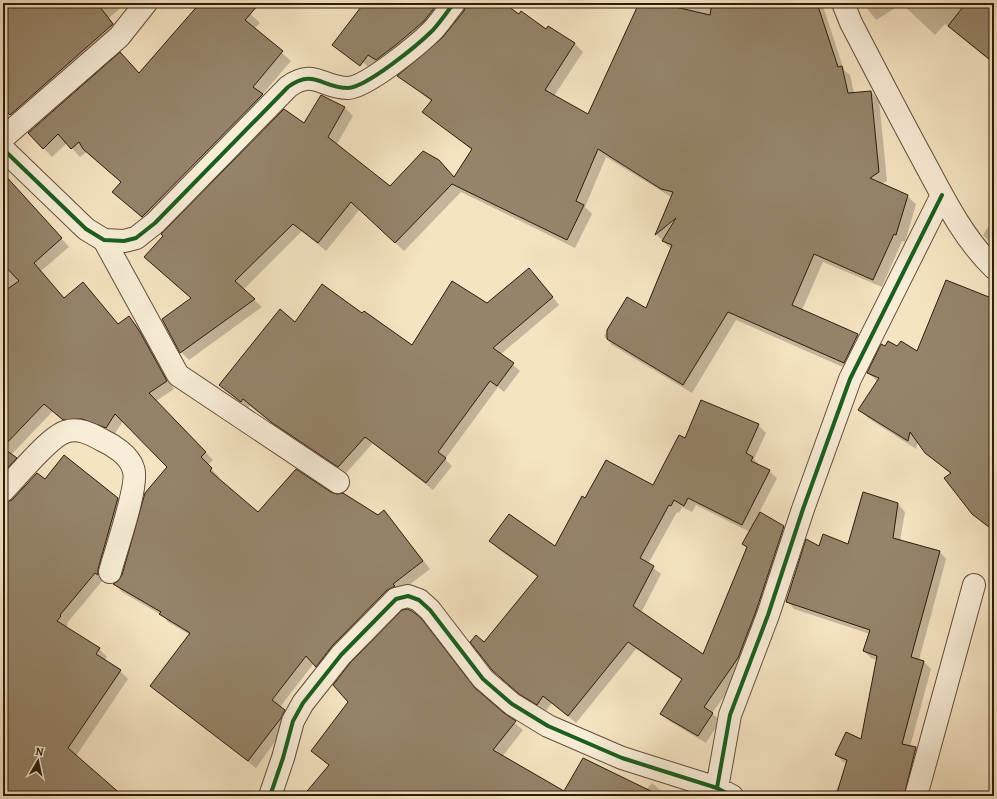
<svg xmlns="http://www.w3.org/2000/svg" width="997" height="799" viewBox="0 0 997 799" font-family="Alegreya,serif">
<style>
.shadow{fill:#0003;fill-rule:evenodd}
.building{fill:#95846a;stroke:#2e1c0b}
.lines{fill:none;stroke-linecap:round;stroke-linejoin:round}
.street-casing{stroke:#604e39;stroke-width:24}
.street{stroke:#f8edd7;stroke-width:22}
.cycleway-casing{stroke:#f8edd7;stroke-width:6}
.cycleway{stroke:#1b5e20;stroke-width:4}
</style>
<rect width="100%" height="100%" fill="#f5e4c2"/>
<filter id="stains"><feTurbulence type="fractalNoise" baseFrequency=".005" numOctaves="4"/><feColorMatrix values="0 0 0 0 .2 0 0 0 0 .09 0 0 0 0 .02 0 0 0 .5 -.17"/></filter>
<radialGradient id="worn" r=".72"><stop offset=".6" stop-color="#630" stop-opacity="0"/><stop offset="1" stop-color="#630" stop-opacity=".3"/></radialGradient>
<path class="shadow" d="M 3,3 L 126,3 L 109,18 L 122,34 L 20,124 L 3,106 Z
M 201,3 L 239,3 L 260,23 L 254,29 L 291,61 L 262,95 L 272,104 L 151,226 L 123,201 L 122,183 L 87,152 L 80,157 L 67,143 L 52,157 L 29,133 L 139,74 Z
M 365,3 L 453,3 L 371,70 L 339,38 Z
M 467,3 L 501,3 L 546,30 L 548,27 L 575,44 L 583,52 L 554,96 L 588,116 L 640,3 L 822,3 L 844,70 L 850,75 L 854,93 L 871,92 L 879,100 L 887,181 L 881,184 L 907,196 L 916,204 L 905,242 L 902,241 L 882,287 L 823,262 L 802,310 L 858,335 L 866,343 L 852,371 L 736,320 L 692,393 L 612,345 L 604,336 L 627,298 L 646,310 L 671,249 L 656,234 L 671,197 L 606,157 L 585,207 L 592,214 L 575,248 L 461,192 L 404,251 L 360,209 L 326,251 L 302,231 L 243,290 L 262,307 L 189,360 L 181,352 L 192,299 L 145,257 L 304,125 L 321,96 L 345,108 L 353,116 L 337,144 L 390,187 L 439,161 L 455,178 L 472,150 L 424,112 L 432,102 L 399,76 L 435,47 L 449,32 Z
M 863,3 L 994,3 L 994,64 L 945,24 L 935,35 L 902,4 L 876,20 Z
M 20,192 L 69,247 L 41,271 L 64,299 L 83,283 L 119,325 L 129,318 L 137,325 L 148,341 L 174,389 L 156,401 L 213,460 L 208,465 L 219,477 L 217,479 L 258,514 L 331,493 L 378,516 L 384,511 L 430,569 L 400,592 L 324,674 L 314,663 L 280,707 L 292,718 L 256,768 L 151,686 L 190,635 L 168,622 L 163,616 L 122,592 L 115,584 L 119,582 L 169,467 L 123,421 L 114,435 L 71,427 L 53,411 L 11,455 L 24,466 L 3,489 L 3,193 Z
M 994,218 L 994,248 L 983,235 Z
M 536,276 L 559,305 L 501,354 L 520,371 L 504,392 L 498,387 L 445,459 L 452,466 L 433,490 L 373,443 L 346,473 L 279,429 L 250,406 L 248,408 L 220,385 L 295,323 L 363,314 L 412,347 Z
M 994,300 L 994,532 L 973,514 L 951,474 L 935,461 L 918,441 L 916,449 L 868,418 L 860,410 L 878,382 L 868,373 L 898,348 L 917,353 Z
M 758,425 L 766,433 L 754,459 L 760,466 L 769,471 L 777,478 L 759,513 L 784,527 L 791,535 L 746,666 L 712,713 L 720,721 L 706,743 L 669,721 L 662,714 L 682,680 L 636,649 L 576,723 L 552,703 L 545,712 L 528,701 L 501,678 L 484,643 L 538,577 L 498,549 L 490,541 L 555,547 L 586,499 L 653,486 L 686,440 ZM 696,505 L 750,532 L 743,544 L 747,548 L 703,655 L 641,613 L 661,574 L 648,564 L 677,512 L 679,513 L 682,507 L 692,512 Z
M 37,474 L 45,481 L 118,498 L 126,506 L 105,582 L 103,580 L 67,623 L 68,624 L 66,627 L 99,649 L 107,657 L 104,661 L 120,671 L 128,679 L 76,756 L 121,796 L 3,796 L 3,504 L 7,504 Z
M 898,504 L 905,512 L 900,541 L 939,551 L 946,559 L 919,660 L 924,662 L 931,669 L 910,747 L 916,748 L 923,755 L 912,796 L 832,796 L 851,765 L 843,762 L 836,755 L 862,740 L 877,660 L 871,658 L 864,651 L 870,634 L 794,609 L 787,601 L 819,547 L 848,545 Z
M 420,619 L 480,694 L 523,730 L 502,757 L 564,792 L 646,790 L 652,783 L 667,796 L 305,796 L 330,766 L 312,751 Z"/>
<path class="building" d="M 3,3 L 97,3 L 113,24 L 10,115 L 3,108 Z
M 200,3 L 260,3 L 245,20 L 283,51 L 253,87 L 263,94 L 142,217 L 112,192 L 121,182 L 83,149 L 79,142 L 71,149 L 58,134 L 43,149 L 28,133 L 120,52 L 139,73 Z
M 364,3 L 438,3 L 424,21 L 397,44 L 376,60 L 368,55 L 360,66 L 332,45 Z
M 466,3 L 503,3 L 519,14 L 521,11 L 546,29 L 548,26 L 575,43 L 545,90 L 588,114 L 639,3 L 658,3 L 710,15 L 712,3 L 817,3 L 838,67 L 842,66 L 848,93 L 871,91 L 879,172 L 870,178 L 908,195 L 896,235 L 894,234 L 873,280 L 814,254 L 792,305 L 858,334 L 844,363 L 728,312 L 683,385 L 607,339 L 607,330 L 627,297 L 646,308 L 672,245 L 662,241 L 676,218 L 655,235 L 673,192 L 661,189 L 598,149 L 576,201 L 584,205 L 567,240 L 452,184 L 395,243 L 351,202 L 318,243 L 293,224 L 235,281 L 255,299 L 180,353 L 162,319 L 191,298 L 144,257 L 163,236 L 161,234 L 284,109 L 304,123 L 321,95 L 345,107 L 328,137 L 390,186 L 423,151 L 439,160 L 454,177 L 472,149 L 422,112 L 432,100 L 397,76 L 442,38 L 464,11 Z
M 966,3 L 994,3 L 994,63 L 948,26 Z
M 3,173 L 62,238 L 34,263 L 64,298 L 83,282 L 118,324 L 129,316 L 140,332 L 167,381 L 149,393 L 206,452 L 201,457 L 212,468 L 210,471 L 258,512 L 296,469 L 331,492 L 337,494 L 343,493 L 378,515 L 384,510 L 423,561 L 393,584 L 395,586 L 387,590 L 332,646 L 316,667 L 306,656 L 272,700 L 285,710 L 281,718 L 248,761 L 150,686 L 190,633 L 159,614 L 161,612 L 113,584 L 118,581 L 122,575 L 145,493 L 167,467 L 115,414 L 106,428 L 82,419 L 63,420 L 44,404 L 3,447 L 3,292 L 19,281 L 3,264 Z
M 529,268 L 553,297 L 493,348 L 514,363 L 497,386 L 490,381 L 438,452 L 446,458 L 426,483 L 365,437 L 338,467 L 271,422 L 243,399 L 241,402 L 219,385 L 280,309 L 295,322 L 322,284 L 362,313 L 364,311 L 412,345 L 452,281 L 487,303 Z
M 946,280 L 994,299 L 994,531 L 972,514 L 944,478 L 951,473 L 925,453 L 910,432 L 908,441 L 858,410 L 879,378 L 867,373 L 881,344 L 885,346 L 888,341 L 897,346 L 901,341 L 917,351 Z
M 701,400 L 759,424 L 746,453 L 753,457 L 751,461 L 770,470 L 742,525 L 688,498 L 684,506 L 674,500 L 671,506 L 669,505 L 640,558 L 654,566 L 633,606 L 703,654 L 747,547 L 742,544 L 760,512 L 784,526 L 756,611 L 738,658 L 704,707 L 713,713 L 698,736 L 660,714 L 682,679 L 628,642 L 568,716 L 543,696 L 537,705 L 519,694 L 492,670 L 470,642 L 476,635 L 484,642 L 538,576 L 489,541 L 509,514 L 555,546 L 582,496 L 585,498 L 606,460 L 653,485 L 679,435 L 685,438 Z
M 3,448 L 17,458 L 3,473 Z
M 64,455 L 118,498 L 98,569 L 98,575 L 95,573 L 60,615 L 61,616 L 57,621 L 100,648 L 96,654 L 121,670 L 68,748 L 123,796 L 3,796 L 3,503 L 12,500 L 37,473 L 45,479 Z
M 863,492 L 898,503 L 893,538 L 940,551 L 911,657 L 924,661 L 902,744 L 916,747 L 904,796 L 836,796 L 847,760 L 835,755 L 846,732 L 861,739 L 877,656 L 863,651 L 870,630 L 786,602 L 806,539 L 819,546 L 823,534 L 848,544 Z
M 407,609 L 412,611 L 421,618 L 475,688 L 504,713 L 516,721 L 493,750 L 564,791 L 583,758 L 661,796 L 303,796 L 329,765 L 311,751 L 348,702 L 333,685 L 350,663 L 402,610 Z"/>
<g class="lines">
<g class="street-casing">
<path id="street" d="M 843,3 L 851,23 C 874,67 897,112 921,156 C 942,195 962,237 994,268
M 3,138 L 119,37 L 146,3
M 3,149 L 86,229 L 104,240 L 124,241 L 136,238 L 155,223 L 288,87 C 314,68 322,88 348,88 C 367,87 419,44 433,30 C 441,21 447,12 454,3
M 104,240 L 178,375 L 338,482
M 3,491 C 16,478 49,437 65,432 C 78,427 91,434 102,440 C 113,445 129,455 133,468 C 140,483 115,552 110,572
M 717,788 L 730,715 L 768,615 L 803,509 L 850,379 L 942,195
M 270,796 L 283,758 L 293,721 L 303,703 L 341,655 L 396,599 L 408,596 L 419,600 L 430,610 L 483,679 L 512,704 L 548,726 L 622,758 L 717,788 L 732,796
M 916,796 L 974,585"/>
</g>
<use href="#street" class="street"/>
<g class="cycleway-casing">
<path id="cycleway" d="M 3,149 L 86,229 L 104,240 L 124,241 L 136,238 L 155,223 L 288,87 C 314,68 322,88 348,88 C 367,87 419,44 433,30 C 441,21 447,12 454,3
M 717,788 L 730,715 L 768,615 L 803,509 L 850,379 L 942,195
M 270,796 L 283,758 L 293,721 L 303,703 L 341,655 L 396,599 L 408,596 L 419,600 L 430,610 L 483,679 L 512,704 L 548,726 L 622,758 L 717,788 L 732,796"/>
</g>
<use href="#cycleway" class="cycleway"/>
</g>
<rect width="997" height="799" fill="none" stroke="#f5e4c2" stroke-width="16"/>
<rect x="4" y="4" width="989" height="791" fill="none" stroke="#2e1c0b" stroke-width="2"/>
<rect x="8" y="8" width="981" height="783" fill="none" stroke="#2e1c0b"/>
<g transform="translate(38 761) rotate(9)" stroke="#f8edd7" stroke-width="3" paint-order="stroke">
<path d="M0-3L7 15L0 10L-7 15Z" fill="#2e1c0b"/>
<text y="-6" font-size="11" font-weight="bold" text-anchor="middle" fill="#2e1c0b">N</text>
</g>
<rect width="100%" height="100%" filter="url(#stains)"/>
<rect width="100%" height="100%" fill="url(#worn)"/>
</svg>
